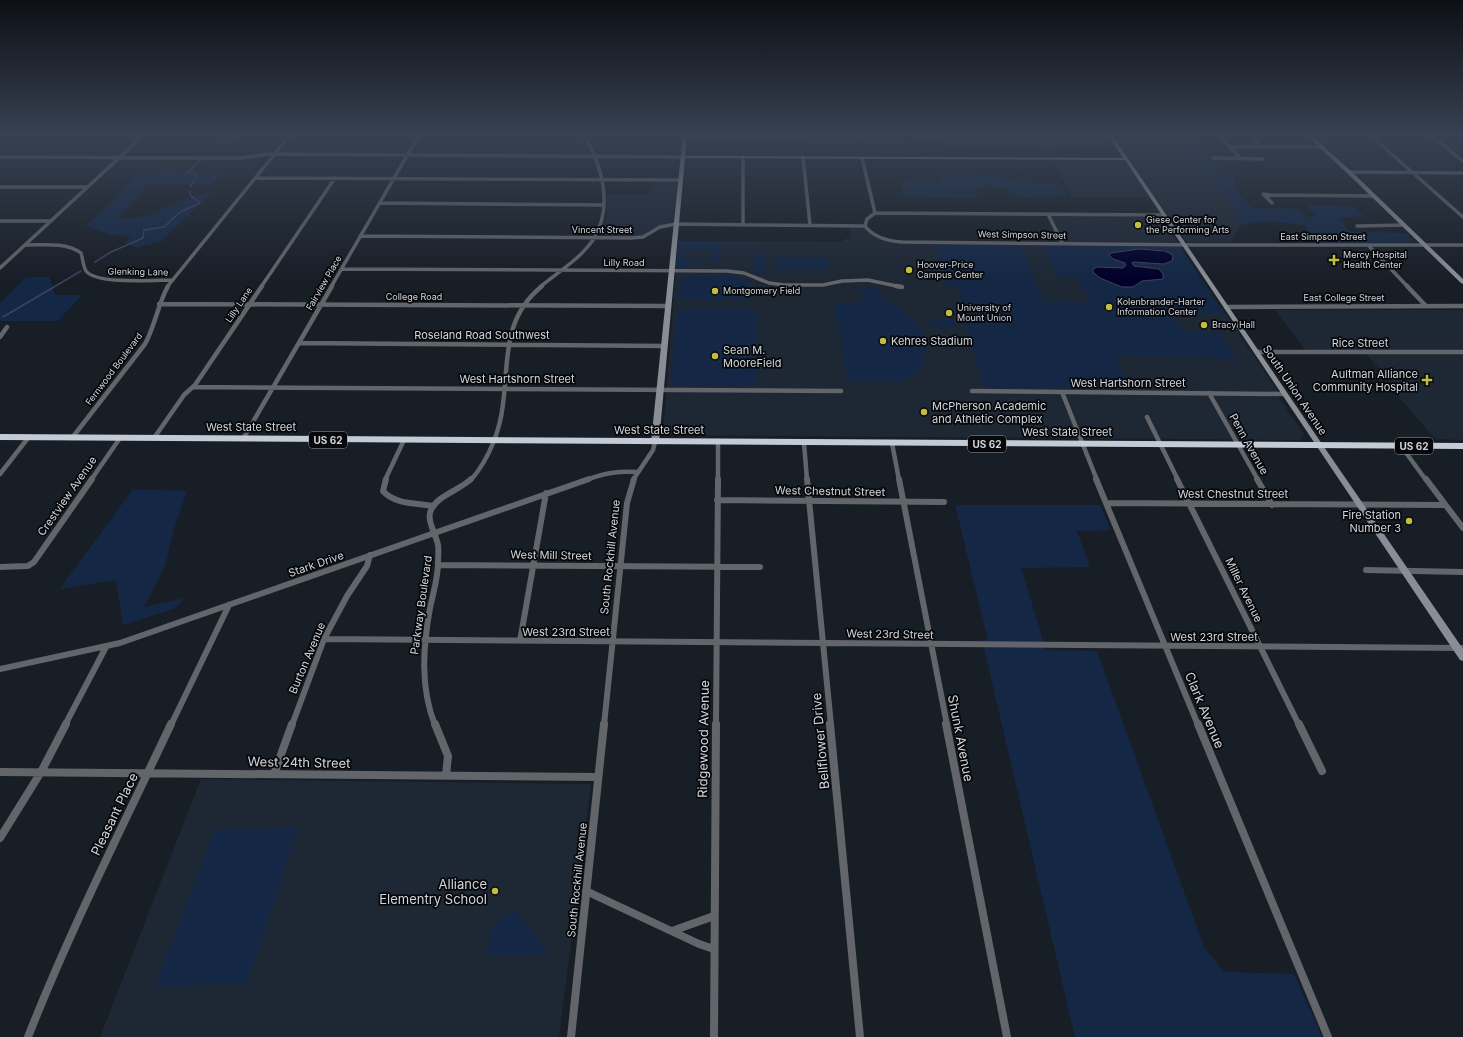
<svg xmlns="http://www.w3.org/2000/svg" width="1463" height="1037" viewBox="0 0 1463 1037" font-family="Inter,sans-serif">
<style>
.built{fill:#1e2734}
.green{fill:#142845}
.water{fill:#00002a;stroke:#3f405f}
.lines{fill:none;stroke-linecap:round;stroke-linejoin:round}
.stream{stroke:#3f405f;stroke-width:1.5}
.street-far3{stroke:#62656a;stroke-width:3.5}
.street-far2{stroke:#62656a;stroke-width:4.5}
.street-far1{stroke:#62656a;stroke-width:6}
.street{stroke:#62656a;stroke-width:8}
.secondary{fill:#898e96;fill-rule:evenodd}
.highway{fill:#c3cbd7;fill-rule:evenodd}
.poi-dot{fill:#c2bd3f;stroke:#06080b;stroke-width:1.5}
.labels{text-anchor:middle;stroke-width:3.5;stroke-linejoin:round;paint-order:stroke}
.far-poi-label{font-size:9px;fill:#d2d6dc;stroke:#06080b;text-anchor:start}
.far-street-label{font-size:9px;fill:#d2d6dc;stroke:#06080b}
.shield{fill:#06080b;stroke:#95989d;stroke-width:1}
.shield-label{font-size:10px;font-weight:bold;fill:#d2d6dc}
.street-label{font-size:11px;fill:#d2d6dc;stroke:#06080b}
.poi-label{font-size:11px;fill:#d2d6dc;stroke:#06080b;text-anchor:start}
.near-street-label{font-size:13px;fill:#d2d6dc;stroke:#06080b}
.near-poi-label{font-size:13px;fill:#d2d6dc;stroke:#06080b;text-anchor:end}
</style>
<rect width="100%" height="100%" fill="#181e26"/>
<path class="built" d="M 689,135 L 856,135 L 858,142 L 689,141 Z
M 1040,135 L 1106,135 L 1114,147 L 1047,148 Z
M 1110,135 L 1176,135 L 1234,207 L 1241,225 L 1230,243 L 1187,242 L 1128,161 L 1153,198 L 1072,198 L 1051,158 L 1126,159 Z
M 654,181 L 677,181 L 673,223 L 658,226 L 643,235 L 638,236 L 600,236 L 604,225 L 607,213 L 607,194 L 651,194 Z
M 1050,215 L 1160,217 L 1277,390 L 1279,398 L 1304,434 L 1301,440 L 663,435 L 678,241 L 843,242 L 844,239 L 851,238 L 849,226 L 863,228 L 881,240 L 901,244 L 1064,244 Z
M 1275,310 L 1463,310 L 1463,440 L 1435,439 L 1395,392 L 1397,388 L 1362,350 L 1306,350 Z
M 201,779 L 591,784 L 559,1037 L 100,1037 Z"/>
<path class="green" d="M 699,135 L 782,135 L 767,137 L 699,137 Z
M 800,135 L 850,135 L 851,139 C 834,141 815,143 800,135 Z
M 853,135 L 1038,135 L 1055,149 L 946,145 L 942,141 L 913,139 L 910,136 L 898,137 L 897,143 L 868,142 L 865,139 L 854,138 Z
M 1176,135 L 1188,135 L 1210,157 L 1211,160 L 1221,173 L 1235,173 C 1232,193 1240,195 1252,208 L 1298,209 L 1308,218 L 1317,217 L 1306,205 L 1354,207 L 1364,216 L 1338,218 L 1351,232 L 1406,233 L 1415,242 L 1320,244 L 1308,231 L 1306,225 L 1263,221 L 1241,225 L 1234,207 Z
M 164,168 L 221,172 L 211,185 L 148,185 L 118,218 C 153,223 178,195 212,193 L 161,241 L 138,248 L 125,243 L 131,236 L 111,235 L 86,226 L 139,174 L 155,172 Z
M 939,174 L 1001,176 L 1009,181 L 1060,183 L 1068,195 L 1023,198 L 1002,188 L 987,186 L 973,189 L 977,198 L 905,197 L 900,181 L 940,182 Z
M 678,241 L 760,241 L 760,244 L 721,243 L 723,248 L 720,248 L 719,261 L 694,261 L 694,259 L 711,259 L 711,249 L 680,249 L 678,248 Z
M 936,246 L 1021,246 L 1044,301 L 1089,301 L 1078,277 L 1058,277 L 1043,246 L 1180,247 L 1224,314 L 1172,314 L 1182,331 L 1219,331 L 1237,359 L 1115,355 L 1130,388 L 984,387 L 968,331 L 959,289 L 944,285 L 945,278 Z
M 683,251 L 685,252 L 685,261 L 691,261 L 691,267 L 722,267 L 722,268 L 677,268 L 677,252 Z
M 751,254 L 770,254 L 770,255 L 764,255 L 766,269 L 765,273 L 756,273 L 751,271 L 751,269 L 755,269 L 754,254 Z
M 776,257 L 828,257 L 829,269 L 812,270 L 780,269 L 778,269 Z
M 682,276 L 733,276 L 749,281 L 750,300 L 680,300 Z
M 26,277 L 50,277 L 55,295 L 82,295 L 58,321 L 0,321 L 0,303 Z
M 864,288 L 877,288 L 880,298 C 889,304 903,305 907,318 L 914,319 L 915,325 L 920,325 L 927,354 L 922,354 L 924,366 L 904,381 L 854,381 L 846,377 L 839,325 L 837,324 L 834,303 C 845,303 856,304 865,298 L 864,294 L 859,294 L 858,290 L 864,290 Z
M 678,309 L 748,309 L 757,312 L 758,386 L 675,386 L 671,384 L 675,329 Z
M 927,320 L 955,320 L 956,326 L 959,328 L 934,328 Z
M 133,489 L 187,491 L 174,529 L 165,566 L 144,607 L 184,598 L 176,608 L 123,625 L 116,580 L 60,589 Z
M 955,505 L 1100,505 L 1111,530 L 1077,531 L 1090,567 L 1021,568 L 1046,650 L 1097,651 L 1204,947 L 1224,972 L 1294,974 L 1322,1037 L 1075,1037 L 982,640 L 988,640 Z
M 298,828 L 247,983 L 155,986 L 215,830 Z
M 515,909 L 548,953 L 545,956 L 487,955 L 492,927 Z"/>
<path class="water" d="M 1139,249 L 1165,251 L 1173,255 L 1172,261 L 1164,264 L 1133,262 L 1132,263 L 1134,266 L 1159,269 L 1163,274 L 1163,279 L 1142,281 L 1133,287 L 1122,287 L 1100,278 L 1093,272 L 1093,269 L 1097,267 L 1123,268 L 1126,265 L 1125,263 L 1113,259 L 1109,255 L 1111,253 Z"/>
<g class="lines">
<path class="stream" d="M 222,143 L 229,141 L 237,135
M 190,187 L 197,175 L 188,172 L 200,160
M 95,262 L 111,252 L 143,238 L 144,230 L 164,227 L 180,212 L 200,203 L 190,195 L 190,191
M 3,317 L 81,271"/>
<path class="street-far3" d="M 1219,135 L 1240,158
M 1249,135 L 1261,147
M 1370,135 L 1463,217
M 1431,135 L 1463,161
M 1230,147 L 1321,147
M 0,157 L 240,158 L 270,154 L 683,157
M 743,157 L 743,225
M 803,157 L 810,225
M 862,158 L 875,213 L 867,219 L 865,226
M 1213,158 L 1263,159
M 1349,172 L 1463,173
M 255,178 L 681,180
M 0,187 L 87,187
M 1270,195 L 1373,196
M 1268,197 L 1270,195 L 1263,194 L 1272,203
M 380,203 L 604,205
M 875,213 L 1164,215
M 1048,214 L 1062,243
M 0,221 L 51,221
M 865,226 C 874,238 888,241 902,242 L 1202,245 L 1463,245
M 1357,226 L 1404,225
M 360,236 L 631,238 L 643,237 L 660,227 L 676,224 L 865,226
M 25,245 C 44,245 65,242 81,253 C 83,259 83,266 86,271 C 97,285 156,280 173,280
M 1368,245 L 1408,287
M 0,268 L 133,145 L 140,135
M 342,269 L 727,271 L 744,273 L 769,283 L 785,285 L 823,285 L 842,281 L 868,280 L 901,287
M 167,287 L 290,135
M 261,287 L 335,178
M 331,287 L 419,135
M 540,287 C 558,272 580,259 593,240 C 614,207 602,165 584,135"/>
<path class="street-far2" d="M 896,286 L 902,287
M 1407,286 L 1426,306
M 159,304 L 669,306
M 1226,307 L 1463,306
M 0,337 L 7,327
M 299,343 L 665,346
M 1257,352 L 1463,352
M 193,387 L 841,391
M 972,391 L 1284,394
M 1062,392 L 1097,480
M 1209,393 L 1258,480
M 1147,417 L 1178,480
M 72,438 L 145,344 C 155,326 158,304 168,286
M 154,438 L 184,395 L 195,385 L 262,286
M 243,439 L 332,286
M 804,443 L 807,480
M 892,443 L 899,480
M 1401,446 L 1426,480
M 0,474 L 28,438
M 91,480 L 120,438
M 385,480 L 404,440
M 471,480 C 489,459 500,431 503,404 C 509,359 502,319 542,286
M 586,480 C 605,473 617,471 637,472
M 633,480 L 653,450 L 655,442
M 718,480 L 718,442"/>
<path class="street-far1" d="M 386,479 L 383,491 C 394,504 416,503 432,506
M 807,479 L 831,725
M 899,479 L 947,725
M 1096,479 L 1198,725
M 1177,479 L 1299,725
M 1257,479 L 1272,505
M 1426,479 L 1463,528
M 717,500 L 944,502
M 1106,503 L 1445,505
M 438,565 L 760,567
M 0,567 L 28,566 L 34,562 L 92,479
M 1366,570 L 1463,572
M 324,639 L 1463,648
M 520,641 L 546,493
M 0,669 L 120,643 L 589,479
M 65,725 L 106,647
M 171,725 L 229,605
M 292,725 L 324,639 L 347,596 L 367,566 L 370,555
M 435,725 C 420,688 423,647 430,608 C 433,594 438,578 438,563 C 438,557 439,550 438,545 C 436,534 426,520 431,510 C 438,495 460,490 471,479
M 604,725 L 627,503 L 634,479
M 716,725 L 718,479"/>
<path class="street" d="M 435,724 L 448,756 L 446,775
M 830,724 L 860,1037
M 946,724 L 1007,1037
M 1198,724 L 1328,1037
M 1299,724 L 1322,771
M 0,772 L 598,777
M 274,774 L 292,724
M 0,838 L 41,772 L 66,724
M 586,891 L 699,944 L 714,949
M 672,931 L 714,916
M 28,1037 C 70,930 122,828 171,724
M 571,1037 L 604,724
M 714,1037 L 716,724"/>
<path class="secondary" d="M 683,135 L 687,135 L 685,156 L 1123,158 L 1108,135 L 1112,135 L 1322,444 L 1463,649 L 1463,661 L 1460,660 L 1125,160 L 685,158 L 659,442 L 658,444 L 652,444 L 651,442 Z
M 1306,135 L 1311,135 L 1351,171 L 1463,279 L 1463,284 L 1461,283 L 1347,173 Z"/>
<path class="highway" d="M 0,434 L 1463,443 L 1463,449 L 0,440 Z"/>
</g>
<linearGradient id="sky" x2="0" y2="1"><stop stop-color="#0d1015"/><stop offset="0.48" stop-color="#374152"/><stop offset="1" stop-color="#374152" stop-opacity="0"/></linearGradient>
<rect width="1463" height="280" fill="url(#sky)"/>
<g class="poi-dot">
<circle cx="1138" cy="225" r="4"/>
<path d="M1332 254h4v4h4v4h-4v4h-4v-4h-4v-4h4z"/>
<circle cx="909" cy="270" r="4"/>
<circle cx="715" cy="291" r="4"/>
<circle cx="1109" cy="307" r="4"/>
<circle cx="949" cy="313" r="4"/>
<circle cx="1204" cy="325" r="4"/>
<circle cx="883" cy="341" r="4"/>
<circle cx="715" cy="356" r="4"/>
<path d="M1425 374h4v4h4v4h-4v4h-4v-4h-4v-4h4z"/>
<circle cx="924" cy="412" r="4"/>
<circle cx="1409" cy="521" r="4"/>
<circle cx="495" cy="891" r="4"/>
</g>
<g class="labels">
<g class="far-poi-label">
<text x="1146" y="223">Giese Center for<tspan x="1146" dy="10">the Performing Arts</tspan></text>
<text x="1343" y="258">Mercy Hospital<tspan x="1343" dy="10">Health Center</tspan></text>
<text x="917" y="268">Hoover-Price<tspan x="917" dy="10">Campus Center</tspan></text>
<text x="723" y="294">Montgomery Field</text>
<text x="1117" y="305">Kolenbrander-Harter<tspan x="1117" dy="10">Information Center</tspan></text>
<text x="957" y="311">University of<tspan x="957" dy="10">Mount Union</tspan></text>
<text x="1212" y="328">Bracy Hall</text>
</g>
<g class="far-street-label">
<text x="602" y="233">Vincent Street</text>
<text transform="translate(1022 235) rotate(1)" y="3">West Simpson Street</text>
<text x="1323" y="240">East Simpson Street</text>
<text x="624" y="266">Lilly Road</text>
<text transform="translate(138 272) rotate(1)" y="3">Glenking Lane</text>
<text transform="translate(324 283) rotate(-60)" y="3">Fairview Place</text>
<text x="414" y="300">College Road</text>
<text x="1344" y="301">East College Street</text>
<text transform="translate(239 305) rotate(-56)" y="3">Lilly Lane</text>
<text transform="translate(114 369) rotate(-53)" y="3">Fernwood Boulevard</text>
</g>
<g class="shield">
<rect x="309" y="432" width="38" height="16" rx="3"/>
<rect x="968" y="436" width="38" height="16" rx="3"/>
<rect x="1395" y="438" width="38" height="16" rx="3"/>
</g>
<g class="shield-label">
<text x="328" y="444">US 62</text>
<text x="987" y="448">US 62</text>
<text x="1414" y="450">US 62</text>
</g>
<g class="street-label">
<text x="482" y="339">Roseland Road Southwest</text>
<text x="1360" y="347">Rice Street</text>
<text x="517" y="383">West Hartshorn Street</text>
<text x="1128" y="387">West Hartshorn Street</text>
<text transform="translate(1295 390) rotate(56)" y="4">South Union Avenue</text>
<text x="251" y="431">West State Street</text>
<text x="659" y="434">West State Street</text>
<text x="1067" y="436">West State Street</text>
<text transform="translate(1249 444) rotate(61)" y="4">Penn Avenue</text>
<text transform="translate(830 491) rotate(1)" y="4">West Chestnut Street</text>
<text x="1233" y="498">West Chestnut Street</text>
<text transform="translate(67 496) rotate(-55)" y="4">Crestview Avenue</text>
<text transform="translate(551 555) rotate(1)" y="4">West Mill Street</text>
<text transform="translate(610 557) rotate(-84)" y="4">South Rockhill Avenue</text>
<text transform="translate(316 564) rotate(-19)" y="4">Stark Drive</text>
<text transform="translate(1244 590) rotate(64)" y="4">Miller Avenue</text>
<text transform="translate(421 605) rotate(-82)" y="4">Parkway Boulevard</text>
<text x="566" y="636">West 23rd Street</text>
<text transform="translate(890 634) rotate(1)" y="4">West 23rd Street</text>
<text x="1214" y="641">West 23rd Street</text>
<text transform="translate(307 658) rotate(-67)" y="4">Burton Avenue</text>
<text transform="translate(577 880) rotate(-84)" y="4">South Rockhill Avenue</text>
</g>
<g class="poi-label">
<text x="891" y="345">Kehres Stadium</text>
<text x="723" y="354">Sean M.<tspan x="723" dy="13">MooreField</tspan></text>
<text x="1418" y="378" text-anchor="end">Aultman Alliance<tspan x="1418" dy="13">Community Hospital</tspan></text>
<text x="932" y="410">McPherson Academic<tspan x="932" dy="13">and Athletic Complex</tspan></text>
<text x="1401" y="519" text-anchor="end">Fire Station<tspan x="1401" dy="13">Number 3</tspan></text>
</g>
<g class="near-street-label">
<text transform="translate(1205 710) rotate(67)" y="5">Clark Avenue</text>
<text transform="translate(961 738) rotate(79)" y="5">Shunk Avenue</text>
<text transform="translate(703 739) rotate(-89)" y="5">Ridgewood Avenue</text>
<text transform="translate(820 741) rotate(-95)" y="5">Bellflower Drive</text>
<text transform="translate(299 762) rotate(1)" y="5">West 24th Street</text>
<text transform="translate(114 814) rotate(-64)" y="5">Pleasant Place</text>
</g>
<g class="near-poi-label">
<text x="487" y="889">Alliance<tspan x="487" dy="15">Elementry School</tspan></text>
</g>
</g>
</svg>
